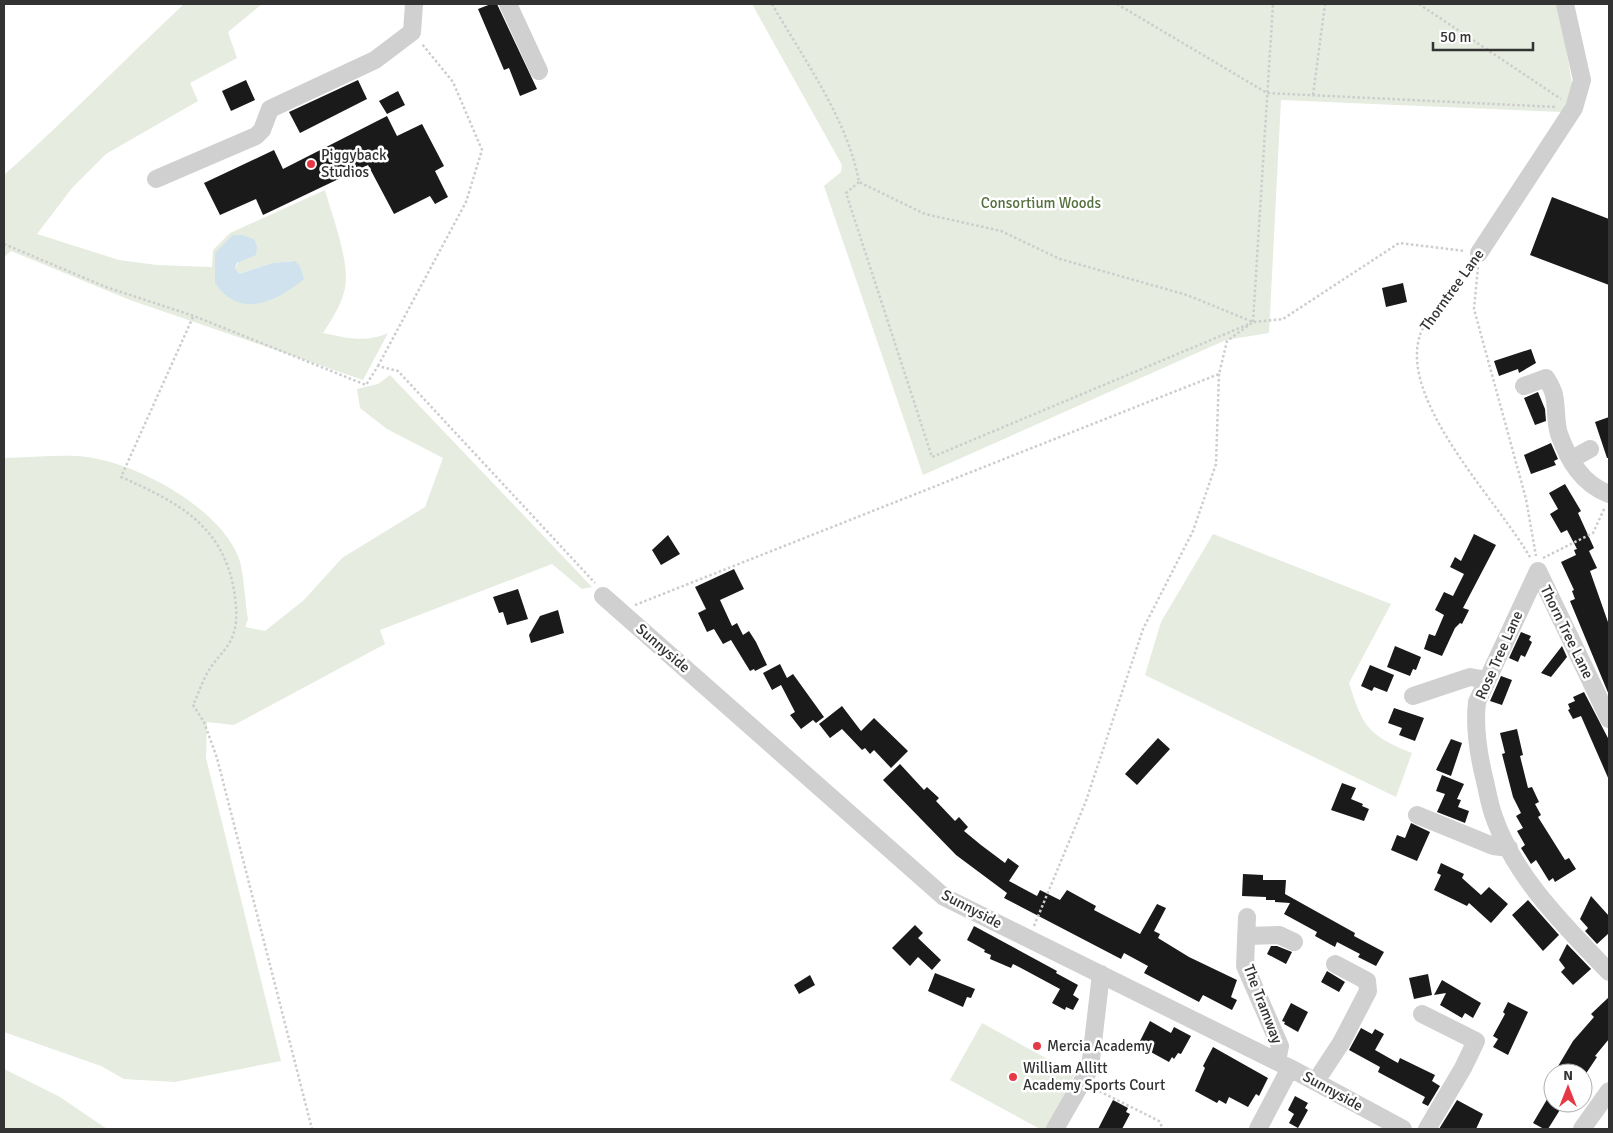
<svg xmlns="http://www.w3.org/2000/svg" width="1613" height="1133" viewBox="0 0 1613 1133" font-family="Signika,sans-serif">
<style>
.green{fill:#e6ecdf;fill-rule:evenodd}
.water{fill:#cfe2ee}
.building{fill:#1a1a1a}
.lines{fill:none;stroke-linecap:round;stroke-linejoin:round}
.path{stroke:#cdcdcd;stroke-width:2.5;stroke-dasharray:2.5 2.5;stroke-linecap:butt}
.minor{stroke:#d0d0d0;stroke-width:18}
.poi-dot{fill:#e63946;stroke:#fff;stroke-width:2}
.labels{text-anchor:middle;stroke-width:5;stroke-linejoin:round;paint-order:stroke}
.poi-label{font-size:15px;fill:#333;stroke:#fff;text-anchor:start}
.park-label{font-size:15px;fill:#56703f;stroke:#fff}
.street-label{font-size:15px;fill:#333;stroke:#fff}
</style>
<rect width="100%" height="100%" fill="#fff"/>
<path class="green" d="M 184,4 L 262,4 L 228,32 L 237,58 L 190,83 L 198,101 L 106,154 L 72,188 L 37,234 L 119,260 L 157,265 L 212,267 L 213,250 L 230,233 L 325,190 C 332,216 350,261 345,288 C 342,304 332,319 323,333 C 346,338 366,343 388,333 L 363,380 L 130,300 L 11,251 L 4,257 L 4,175 C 66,120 124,60 184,4 ZM 254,239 L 235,268 L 239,274 L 272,263 L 295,261 L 215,283 Z
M 752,4 L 1559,4 L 1573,90 L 1562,112 L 1281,100 L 1269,333 L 1226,340 L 923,475 L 824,186 L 841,172 L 842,165 Z
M 390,375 L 592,587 L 582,589 L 552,564 L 380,630 L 385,644 L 234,725 L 207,722 L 206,758 L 281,1061 L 175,1082 L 124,1079 L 101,1066 L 4,1032 L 4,458 C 28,458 52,455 76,456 C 129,458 217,505 238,556 C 244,570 245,603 248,619 L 245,627 L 265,631 L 304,600 L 342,558 L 425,507 L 443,458 L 387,429 L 360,408 L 357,389 L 378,384 Z
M 1213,534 L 1391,604 L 1349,683 C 1363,727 1368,735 1412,753 L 1396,797 L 1145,675 L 1161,622 Z
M 982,1023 L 1075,1074 L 1047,1129 L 1040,1129 L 950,1080 Z
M 4,1069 L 60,1097 L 107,1129 L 4,1129 Z"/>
<path class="water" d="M 233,235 L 242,235 L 254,239 L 257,247 L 256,255 L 237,263 L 235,268 L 239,274 L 272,263 L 295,261 L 300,266 L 304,279 C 276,302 240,320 215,283 L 215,253 Z"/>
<path class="building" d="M 491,4 L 497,4 L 537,89 L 520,96 L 509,68 L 504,70 L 478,9 Z
M 246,80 L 255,100 L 231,111 L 222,91 Z
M 358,80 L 367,99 L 300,133 L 289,112 Z
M 398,91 L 405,105 L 387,114 L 379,101 Z
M 387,116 L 397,136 L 422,124 L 444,166 L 435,171 L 448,197 L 435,204 L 430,196 L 394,214 L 368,165 L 263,215 L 256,199 L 220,215 L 204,183 L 274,150 L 283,169 Z
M 1552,197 L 1609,219 L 1609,285 L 1530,255 Z
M 1403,283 L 1407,302 L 1386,307 L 1382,288 Z
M 1531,349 L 1536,363 L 1519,373 L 1518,369 L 1499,376 L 1494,361 Z
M 1538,392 L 1545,409 L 1546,421 L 1535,425 L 1524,398 Z
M 1609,417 L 1609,458 L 1607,458 L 1595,422 Z
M 1551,443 L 1558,459 L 1554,461 L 1556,465 L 1531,474 L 1524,455 Z
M 1565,484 L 1581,511 L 1578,513 L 1594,548 L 1589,551 L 1597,568 L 1590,571 L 1609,625 L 1609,695 L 1570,601 L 1575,599 L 1572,591 L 1574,590 L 1561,562 L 1576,555 L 1574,550 L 1577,549 L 1567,530 L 1561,533 L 1550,514 L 1558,509 L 1549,493 Z
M 1474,534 L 1496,545 L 1463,608 L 1469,610 L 1462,624 L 1460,623 L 1455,628 L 1442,656 L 1424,649 L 1429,634 L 1435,636 L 1444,615 L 1435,610 L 1444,592 L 1453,596 L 1464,574 L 1450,567 L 1455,557 L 1461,561 Z
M 668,535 L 680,554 L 661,565 L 652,550 Z
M 734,569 L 744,589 L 720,600 L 732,626 L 737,623 L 743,635 L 749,631 L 756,642 L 767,665 L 755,671 L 754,669 L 750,671 L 731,640 L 723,644 L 714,629 L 707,632 L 698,613 L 706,609 L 695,587 Z
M 518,589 L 528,619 L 507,625 L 503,612 L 499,613 L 493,597 Z
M 558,610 L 564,633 L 531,643 L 529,635 L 540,616 Z
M 1521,632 L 1531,636 L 1529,640 L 1532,642 L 1525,657 L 1521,655 L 1518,662 L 1509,658 Z
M 1395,646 L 1421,657 L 1416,670 L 1413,669 L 1410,676 L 1387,667 Z
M 1562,646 L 1567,657 L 1551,677 L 1541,673 Z
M 780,664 L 787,678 L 793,674 L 824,717 L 816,723 L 813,720 L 801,729 L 790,715 L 795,712 L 781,685 L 772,690 L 763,673 Z
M 1370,665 L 1394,675 L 1387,692 L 1374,687 L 1372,691 L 1361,686 Z
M 1501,676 L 1512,680 L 1502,705 L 1490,701 Z
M 1584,692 L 1609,740 L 1609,780 L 1581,716 L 1573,719 L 1568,710 L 1570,709 L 1568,704 L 1575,701 L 1573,697 Z
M 842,706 L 861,731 L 874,718 L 908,751 L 891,768 L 874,750 L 870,754 L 865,748 L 862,750 L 842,729 L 830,738 L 819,724 Z
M 1394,708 L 1424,718 L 1415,741 L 1399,735 L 1402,728 L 1388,723 Z
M 1517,729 L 1523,755 L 1520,756 L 1528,788 L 1532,787 L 1539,802 L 1535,804 L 1541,815 L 1538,817 L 1565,860 L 1569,858 L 1576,869 L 1555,882 L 1553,878 L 1549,881 L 1536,860 L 1531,864 L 1521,848 L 1525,845 L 1517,831 L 1523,828 L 1516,816 L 1521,813 L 1513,797 L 1502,754 L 1505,753 L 1500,733 Z
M 1158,738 L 1170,749 L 1137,785 L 1125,774 Z
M 1451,739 L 1462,743 L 1451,776 L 1436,770 Z
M 900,764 L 924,790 L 927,787 L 939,798 L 936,801 L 955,821 L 959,817 L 968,827 L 964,831 L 981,845 L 1005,863 L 1008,858 L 1019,866 L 1009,881 L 1037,896 L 1040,890 L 1060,900 L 1067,890 L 1096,906 L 1094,910 L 1140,934 L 1157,904 L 1166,908 L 1154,931 L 1160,934 L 1158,938 L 1189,957 L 1237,980 L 1231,997 L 1237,1000 L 1232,1010 L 1203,995 L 1199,1002 L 1144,973 L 1148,966 L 1124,953 L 1121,959 L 1004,898 L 1007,893 L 956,855 L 883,780 Z
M 1442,775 L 1464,784 L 1457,799 L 1461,800 L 1458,807 L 1469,811 L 1465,823 L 1437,812 L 1445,794 L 1436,791 Z
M 1342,783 L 1356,788 L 1351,799 L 1363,804 L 1362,806 L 1369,809 L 1364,821 L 1331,810 Z
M 1411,823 L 1430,832 L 1417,861 L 1391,850 L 1397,835 L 1405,838 Z
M 1441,863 L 1464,874 L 1462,878 L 1481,895 L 1489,887 L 1508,904 L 1491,923 L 1469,903 L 1467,906 L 1434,890 L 1441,875 L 1437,873 Z
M 1243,874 L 1263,875 L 1263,880 L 1286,880 L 1285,894 L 1355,933 L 1354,936 L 1384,952 L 1376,966 L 1358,957 L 1360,954 L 1337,942 L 1335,947 L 1315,936 L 1317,932 L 1284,914 L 1290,903 L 1275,902 L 1275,900 L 1266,900 L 1266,897 L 1242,896 Z
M 1591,896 L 1609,916 L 1609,933 L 1597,944 L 1585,931 L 1588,928 L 1580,919 Z
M 1528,900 L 1559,935 L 1543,951 L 1512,915 Z
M 915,925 L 923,933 L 918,938 L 941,960 L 932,970 L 918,957 L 910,966 L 892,948 Z
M 974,926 L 1057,971 L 1056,973 L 1078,985 L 1073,995 L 1079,999 L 1073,1010 L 1066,1007 L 1065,1010 L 1052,1003 L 1060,989 L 1021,968 L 1013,964 L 1011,968 L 990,959 L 991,955 L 984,952 L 985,950 L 967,940 Z
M 1567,944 L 1591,969 L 1573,985 L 1561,972 L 1565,968 L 1559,960 Z
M 1271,946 L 1277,946 L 1292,952 L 1286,964 L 1267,954 Z
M 1327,971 L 1345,982 L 1339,992 L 1321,982 Z
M 935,973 L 975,989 L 971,998 L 967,997 L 963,1007 L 928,991 Z
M 1428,974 L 1432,995 L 1414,999 L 1409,978 Z
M 810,975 L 815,985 L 799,994 L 794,985 Z
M 1442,980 L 1481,1003 L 1473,1018 L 1465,1013 L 1462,1018 L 1440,1005 L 1446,993 L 1434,995 Z
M 1609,997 L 1609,1039 L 1595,1056 L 1597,1057 L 1583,1078 L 1583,1073 L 1554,1073 L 1573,1041 L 1594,1017 L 1591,1014 Z
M 1508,1002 L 1528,1012 L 1508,1055 L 1493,1047 L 1498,1039 L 1493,1036 L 1505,1014 L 1503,1012 Z
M 1291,1003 L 1308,1012 L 1298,1032 L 1284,1024 L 1285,1022 L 1282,1021 Z
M 1150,1021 L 1171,1033 L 1174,1027 L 1191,1036 L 1181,1054 L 1178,1053 L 1174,1059 L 1172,1057 L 1169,1062 L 1138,1045 Z
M 1361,1028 L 1372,1034 L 1375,1029 L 1384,1034 L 1375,1050 L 1398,1063 L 1400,1058 L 1435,1075 L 1432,1081 L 1440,1086 L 1428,1106 L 1422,1103 L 1425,1097 L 1378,1072 L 1380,1067 L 1349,1050 Z
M 1213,1047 L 1268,1078 L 1259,1096 L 1256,1094 L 1248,1107 L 1229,1097 L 1226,1104 L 1219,1100 L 1217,1103 L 1195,1091 L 1205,1068 L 1203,1066 Z
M 1295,1096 L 1308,1103 L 1305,1108 L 1308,1110 L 1298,1128 L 1289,1123 L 1294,1114 L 1288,1110 Z
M 1549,1096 L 1553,1099 L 1553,1103 L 1563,1105 L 1548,1129 L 1544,1129 L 1533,1123 Z
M 1113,1100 L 1128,1108 L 1126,1112 L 1130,1114 L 1122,1129 L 1098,1129 Z
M 1457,1100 L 1483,1114 L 1476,1129 L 1439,1129 Z"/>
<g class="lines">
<path class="path" d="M 772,4 C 803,58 848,120 859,182 L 925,214 L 1001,231 L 1060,259 L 1187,295 L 1253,322
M 1117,4 L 1267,93 L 1556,107
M 1419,4 L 1561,99
M 1313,95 L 1325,4
M 859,182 L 846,193 L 932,457 L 1249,324
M 4,244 L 106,287 L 194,316 L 366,385 L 378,366 L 398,371 L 595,583
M 1472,265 C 1466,272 1459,277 1453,284 C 1445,294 1423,325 1420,335 C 1398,402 1500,503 1531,559
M 1478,267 L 1474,309 L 1526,499 L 1536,556
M 193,317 L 121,477 C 177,502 222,524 234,590 C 236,603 238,620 234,632 C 230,647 219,655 211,667 C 203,678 199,693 193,705 L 204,722 L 217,758 L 312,1129
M 1253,322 L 1273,4
M 378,366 L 466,202 L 482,150 L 453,82 L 422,44
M 1543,558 L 1593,533 L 1605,507
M 635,605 L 1219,374 L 1227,341 L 1253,322 L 1283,319 L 1399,243 L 1465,251
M 1034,926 L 1086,801 L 1143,629 L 1193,531 L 1216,464 L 1219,374
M 1095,1089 L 1159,1121 L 1163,1129"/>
<path class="minor" d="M 508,4 L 539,71
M 156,179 L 256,136 L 262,130 L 270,109 L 375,60 L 412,32 L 414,4
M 1479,253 L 1574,108 L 1582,80 L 1565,4
M 1524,386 L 1546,378 C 1549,383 1553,389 1554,395 C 1557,408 1555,421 1559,434 C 1569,461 1582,484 1609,494
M 1572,459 L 1590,449
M 1538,571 L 1477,702 C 1474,728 1478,752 1484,777 C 1487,789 1489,802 1493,814 C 1514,877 1565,926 1609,972
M 1538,571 L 1609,719
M 603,596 L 944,897 L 1290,1068 L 1403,1129
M 1413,696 L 1470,677 L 1487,680
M 1417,815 L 1493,846 L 1509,848
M 1247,917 L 1245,966 L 1280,1046 L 1277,1061
M 1246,936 L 1279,935 L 1294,942
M 1422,1014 L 1476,1041 L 1463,1068 L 1427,1129
M 1316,1081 L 1341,1043 L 1368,991 L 1367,981 L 1335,964
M 1055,1129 L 1090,1068 L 1101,974
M 1258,1129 L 1290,1068
M 1582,1129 L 1609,1091"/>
</g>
<g class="poi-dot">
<circle cx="311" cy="164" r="5"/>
<circle cx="1037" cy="1046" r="5"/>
<circle cx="1013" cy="1077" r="5"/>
</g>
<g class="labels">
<g class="poi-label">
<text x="321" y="160">Piggyback<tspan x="321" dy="17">Studios</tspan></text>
<text x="1047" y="1051">Mercia Academy</text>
<text x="1023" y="1073">William Allitt<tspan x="1023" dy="17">Academy Sports Court</tspan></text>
</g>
<g class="park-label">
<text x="1041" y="208">Consortium Woods</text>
</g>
<g class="street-label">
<text transform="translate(1452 290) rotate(-54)" y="5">Thorntree Lane</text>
<text transform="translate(1567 632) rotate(64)" y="5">Thorn Tree Lane</text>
<text transform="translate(663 648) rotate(41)" y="5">Sunnyside</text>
<text transform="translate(1499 655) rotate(-66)" y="5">Rose Tree Lane</text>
<text transform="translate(972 909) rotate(28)" y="5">Sunnyside</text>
<text transform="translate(1263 1004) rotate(69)" y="5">The Tramway</text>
<text transform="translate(1333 1091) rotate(29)" y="5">Sunnyside</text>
</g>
</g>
<rect width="1613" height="1133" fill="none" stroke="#333333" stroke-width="10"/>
<g transform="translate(1568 1088)"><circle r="24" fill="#ffffff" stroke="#adadad"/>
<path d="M0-4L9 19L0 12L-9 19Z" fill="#e63946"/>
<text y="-8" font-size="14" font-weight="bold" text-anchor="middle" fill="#333333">N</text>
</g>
<path d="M1433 42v8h100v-8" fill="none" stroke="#333333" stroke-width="2.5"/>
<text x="1440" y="42" font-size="15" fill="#333333" stroke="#ffffff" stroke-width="4" paint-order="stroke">50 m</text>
</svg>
